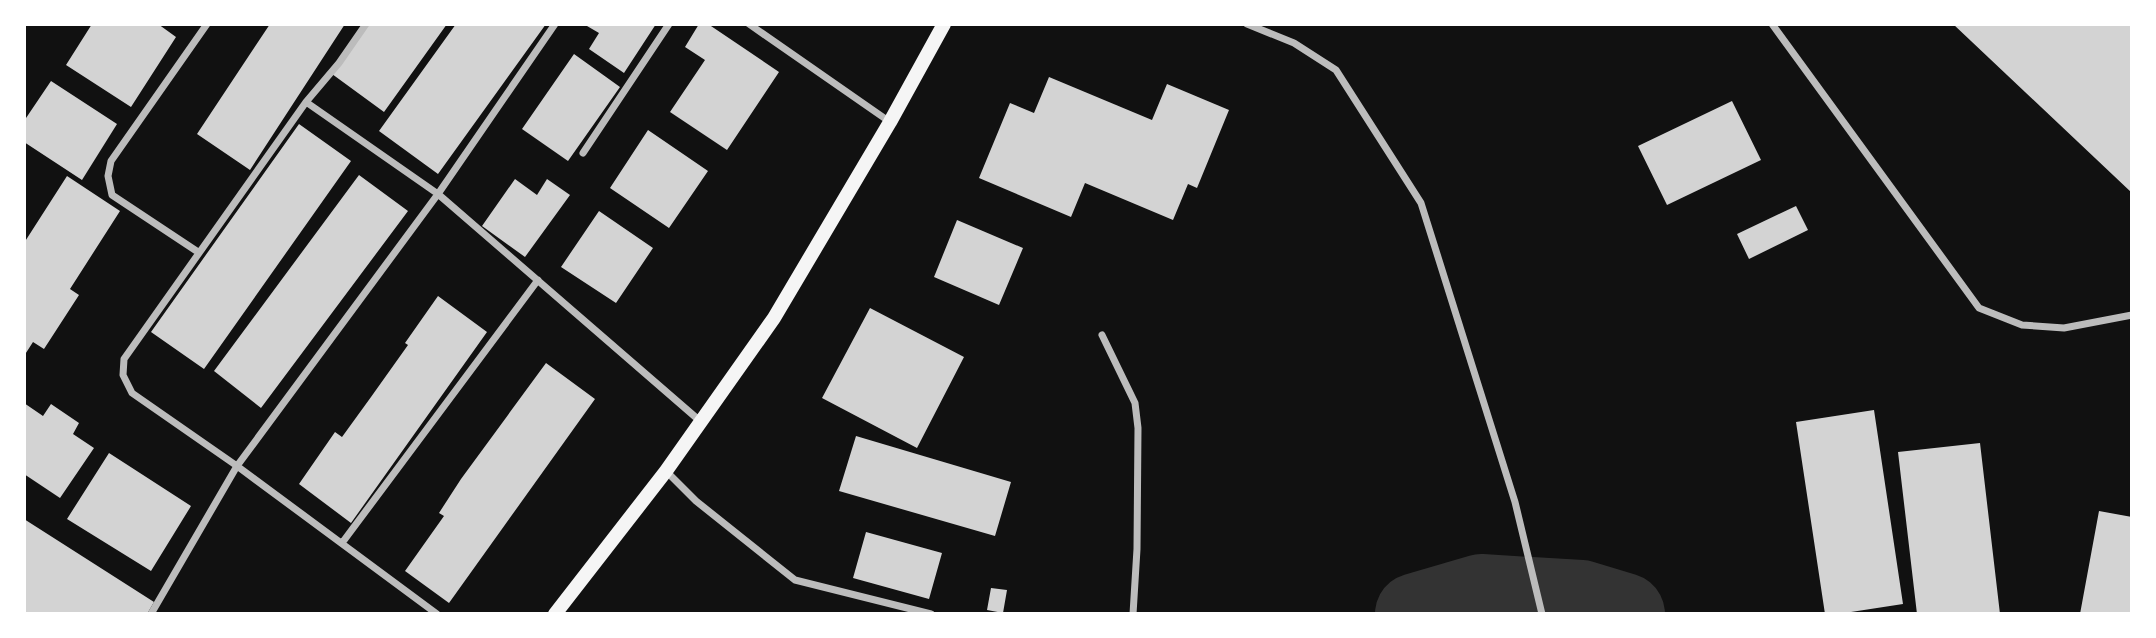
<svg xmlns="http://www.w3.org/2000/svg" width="2156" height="638" viewBox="0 0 2156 638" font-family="Raleway,sans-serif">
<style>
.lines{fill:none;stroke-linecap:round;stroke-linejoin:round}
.river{stroke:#333;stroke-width:82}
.building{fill:#d3d3d3}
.minor{stroke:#bcbcbc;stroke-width:7}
.secondary{stroke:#f5f5f5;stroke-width:14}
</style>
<rect width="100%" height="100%" fill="#111"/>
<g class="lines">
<path class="river" d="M 1416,614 L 1481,595 L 1581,601 L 1624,614"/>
</g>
<path class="building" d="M 92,24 L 158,24 L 176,37 L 131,107 L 66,65 Z
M 270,24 L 345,24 L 250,170 L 197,134 Z
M 367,24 L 447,24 L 384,112 L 332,74 Z
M 456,24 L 546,24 L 438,174 L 379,131 Z
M 588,24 L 656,24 L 624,73 L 589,49 L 599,33 L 587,26 Z
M 699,24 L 708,24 L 779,72 L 727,150 L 670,112 L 705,60 L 685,47 Z
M 1953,24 L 2132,24 L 2132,193 Z
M 574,54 L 620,87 L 568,161 L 522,129 Z
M 1049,77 L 1152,120 L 1167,84 L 1229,110 L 1197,188 L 1188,184 L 1173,220 L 1085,183 L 1071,217 L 979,178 L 1010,103 L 1034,113 Z
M 51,81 L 117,124 L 82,180 L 24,142 L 24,121 Z
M 1732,101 L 1761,160 L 1667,205 L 1638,146 Z
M 299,124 L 351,161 L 204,369 L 151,332 Z
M 648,130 L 708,171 L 669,228 L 610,188 Z
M 359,175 L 408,211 L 261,408 L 214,371 Z
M 67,176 L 120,211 L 70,289 L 79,295 L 44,349 L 33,342 L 24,356 L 24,243 Z
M 515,179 L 537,195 L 547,179 L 570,195 L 525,257 L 482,226 Z
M 1796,206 L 1808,230 L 1749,259 L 1737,234 Z
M 599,211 L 653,248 L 616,303 L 561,267 Z
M 957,220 L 1023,248 L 999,305 L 934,277 Z
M 438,296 L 487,332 L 351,523 L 299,484 L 335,432 L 342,437 L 371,397 L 408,345 L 405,343 Z
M 870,308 L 964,357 L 917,448 L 822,398 Z
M 546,363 L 595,399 L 449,603 L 405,571 L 444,516 L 439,513 L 461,479 Z
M 24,403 L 43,416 L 51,404 L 79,423 L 73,434 L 94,448 L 60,498 L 24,474 Z
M 1874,410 L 1903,604 L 1838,614 L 1825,614 L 1796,422 Z
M 856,436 L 1011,482 L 995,536 L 839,491 Z
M 1980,443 L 2000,614 L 1917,614 L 1898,452 Z
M 109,453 L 191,506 L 151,571 L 67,519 Z
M 2099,511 L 2132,517 L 2132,614 L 2080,614 Z
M 24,519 L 154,602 L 147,614 L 24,614 Z
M 866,532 L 942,553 L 929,599 L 853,578 Z
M 991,588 L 1007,590 L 1003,613 L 987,610 Z"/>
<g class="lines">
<path class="minor" d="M 366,24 L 339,63 L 306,102 L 124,359 L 123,375 L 132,393 L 237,466 L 437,614
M 749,24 L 890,122
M 1247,24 L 1294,43 L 1336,70 L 1421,203 L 1515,502 L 1542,614
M 1772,24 L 1979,308 L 2022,325 L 2064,328 L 2132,315
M 306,102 L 438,194 L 700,421
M 583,153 L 669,24
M 198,252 L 112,195 L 108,176 L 111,161 L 207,24
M 1102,335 L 1135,403 L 1138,428 L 1137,549 L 1133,614
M 666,471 L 696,501 L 795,580 L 931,614
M 342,543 L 538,280
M 151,614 L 237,466 L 438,194 L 555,24"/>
<path class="secondary" d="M 555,614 L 666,471 L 774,318 L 890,122 L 944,24"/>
</g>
<rect width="2156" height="638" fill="none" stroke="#ffffff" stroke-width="52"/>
</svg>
